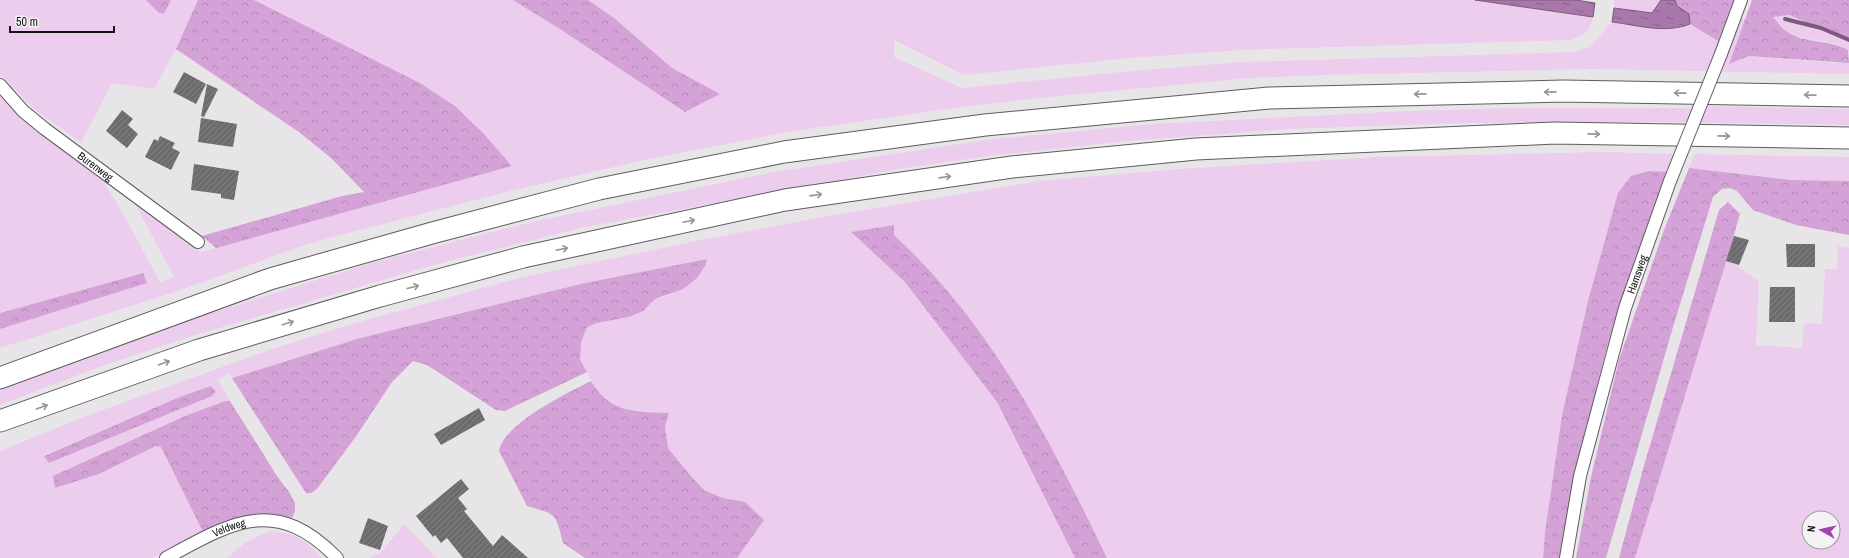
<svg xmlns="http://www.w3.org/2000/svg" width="1849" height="558" viewBox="0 0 1849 558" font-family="'Archivo Narrow',sans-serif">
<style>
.grass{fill:#edcdee;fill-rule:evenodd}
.forest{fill:url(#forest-crowns)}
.water{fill:url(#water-ripples);stroke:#7c5a7d}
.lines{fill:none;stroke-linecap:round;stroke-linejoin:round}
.stream{stroke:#7c5a7d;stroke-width:4}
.building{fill:url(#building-hatch)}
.minor-casing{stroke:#5e5c5e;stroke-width:14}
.motorway-casing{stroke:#5e5c5e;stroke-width:23}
.minor{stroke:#fff;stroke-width:12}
.motorway{stroke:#fff;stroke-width:21}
.minor-bridge-casing{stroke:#5e5c5e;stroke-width:14;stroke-linecap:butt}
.minor-bridge{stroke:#fff;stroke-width:12}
.oneway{stroke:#969596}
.labels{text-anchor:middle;stroke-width:3.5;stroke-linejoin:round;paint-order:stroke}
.street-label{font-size:11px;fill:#151415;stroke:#f5f2f5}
</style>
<defs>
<pattern id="forest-crowns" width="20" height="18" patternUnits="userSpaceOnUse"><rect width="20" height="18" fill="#d4a2d6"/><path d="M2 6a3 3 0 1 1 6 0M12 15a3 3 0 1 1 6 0" fill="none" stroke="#b58bb7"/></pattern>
<pattern id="water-ripples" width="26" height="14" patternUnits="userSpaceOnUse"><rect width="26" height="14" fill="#a878aa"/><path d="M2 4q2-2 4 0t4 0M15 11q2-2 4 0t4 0" fill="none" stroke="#886189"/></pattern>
<pattern id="building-hatch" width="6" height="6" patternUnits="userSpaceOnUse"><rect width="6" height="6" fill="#6d6b6d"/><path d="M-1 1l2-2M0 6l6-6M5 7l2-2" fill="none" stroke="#848284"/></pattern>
</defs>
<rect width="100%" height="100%" fill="#e8e5e8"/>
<path class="grass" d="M 0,0 L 146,0 L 159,13 L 164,14 L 171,0 L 198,0 L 176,49 L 154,89 L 112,83 L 81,143 L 34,109 L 0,74 Z
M 254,0 L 513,0 L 563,31 L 685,112 L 719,94 L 672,68 L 614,18 L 588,0 L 1475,0 L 1593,17 C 1590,31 1585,35 1571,40 L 1241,50 L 1130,58 L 964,75 L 894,40 L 894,57 L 962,88 L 1131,71 L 1242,62 L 1573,52 L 1590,47 L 1612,22 C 1637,25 1665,34 1690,24 L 1718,41 L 1726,21 L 1745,19 L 1729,64 L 1749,56 L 1836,63 L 1849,62 L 1849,74 L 1593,69 L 1324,75 L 1250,78 L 1039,98 L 946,109 L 788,132 L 649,159 L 510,191 L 329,238 L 299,247 L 181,290 L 0,348 L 0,329 L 147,283 L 142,273 L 0,313 L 0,93 L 27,122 L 103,181 L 120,208 L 160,282 L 174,277 L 132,198 L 201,252 L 512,166 L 483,133 L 455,106 L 420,83 Z
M 1614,0 L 1661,0 L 1652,13 L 1614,8 Z
M 1789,15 L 1849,40 L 1849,52 C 1843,39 1799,42 1785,31 C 1781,27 1777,21 1773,17 Z
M 1693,106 L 1849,109 L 1849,125 L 1662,122 L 1464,123 L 1289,129 L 1128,141 L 996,155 L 905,168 L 585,227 L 437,264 L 192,336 L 99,367 L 0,405 L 0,388 L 164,328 L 371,263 L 536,221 L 774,172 L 985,140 L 1152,124 L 1407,111 L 1514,108 L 1692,108 Z
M 1606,152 L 1675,154 L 1668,172 L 1649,171 L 1588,301 L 1562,415 L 1545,532 L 1543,558 L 1107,558 C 1050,440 992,325 894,235 L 894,225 L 851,232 L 905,282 L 997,402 L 1075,558 L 737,558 L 764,520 L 745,502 L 723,498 L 704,490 L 689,474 L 668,448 L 665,426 L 669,413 L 623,409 L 611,405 L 597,392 L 580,360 L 581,343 L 587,327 L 597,323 L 629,317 L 643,311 L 655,299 L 668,296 L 707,259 L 585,283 L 360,338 L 232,378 L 229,374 L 218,380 L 230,401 L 218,403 L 185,416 L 53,476 L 55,488 L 99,474 L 156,446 L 161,447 L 203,532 L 153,558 L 0,558 L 0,451 L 89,415 L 275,348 L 352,324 L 519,278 L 701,240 L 828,216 L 1039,181 L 1179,169 L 1377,157 ZM 216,392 L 212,396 L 49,463 L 44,455 L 177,398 Z
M 1695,154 L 1849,157 L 1849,181 L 1790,180 L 1689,168 Z
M 1838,246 L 1849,248 L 1849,558 L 1635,558 L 1727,259 L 1759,281 L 1756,345 L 1802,348 L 1804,323 L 1822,324 L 1825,269 L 1837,269 ZM 1809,518 L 1833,518 L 1833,542 L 1809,542 Z
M 404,524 L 437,558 L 369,558 L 381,552 Z
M 270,531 C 298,533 303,539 322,558 L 227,558 L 246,542 Z"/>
<path class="forest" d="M 146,0 L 171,0 L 164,14 L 159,13 Z
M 198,0 L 254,0 L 420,83 L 455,106 L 483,133 L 512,166 L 216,248 L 202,236 L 342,196 L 364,192 L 331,158 L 299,132 L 176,49 Z
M 513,0 L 588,0 L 614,18 L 672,68 L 720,94 L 685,112 L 563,31 Z
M 1675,0 L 1734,0 L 1718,41 L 1690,24 L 1689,14 L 1677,6 Z
M 1752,0 L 1849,0 L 1849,40 L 1789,15 L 1773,17 C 1777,21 1781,28 1786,31 C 1803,44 1829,39 1848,50 L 1849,63 L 1749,56 L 1729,64 Z
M 1689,168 L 1790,180 L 1849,181 L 1849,235 L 1796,225 L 1753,210 L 1737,191 L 1730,188 L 1722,189 L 1713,197 L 1673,327 L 1606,558 L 1576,558 L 1591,477 L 1619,360 L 1664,230 Z
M 1649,171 L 1668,172 C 1647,230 1624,288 1607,347 C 1588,417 1574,487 1562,558 L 1543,558 L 1545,532 L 1562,415 L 1588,301 L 1618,193 L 1631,176 Z
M 1728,202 L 1740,214 L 1727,259 L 1635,558 L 1619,558 L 1643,469 L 1719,210 Z
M 894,225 L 894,235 C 992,325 1050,440 1107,558 L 1075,558 L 997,402 L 905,282 L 851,232 Z
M 707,259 L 705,266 L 697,278 L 683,289 L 655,299 L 643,311 L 629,317 L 597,323 L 587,327 L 581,343 L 580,360 L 587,372 L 505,411 L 496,410 L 427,365 L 413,361 L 392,382 L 357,435 L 317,489 L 311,493 L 306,493 L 232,378 L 360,338 L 585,283 Z
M 143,273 L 147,283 L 0,329 L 0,313 Z
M 591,381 C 610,414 635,411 669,413 L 665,426 L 668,448 L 689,474 L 704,490 L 723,498 L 745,502 L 764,520 L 737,558 L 585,558 L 563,543 C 555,512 557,515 527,506 L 499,451 C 503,424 569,392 591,381 Z
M 211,386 L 216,392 L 212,396 L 49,463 L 44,456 L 177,398 Z
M 225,401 L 230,401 L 277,476 L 289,492 L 295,503 L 295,511 L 292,518 C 262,509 230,518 203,532 L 161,447 L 156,446 L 99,474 L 55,488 L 53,476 L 185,416 Z"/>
<path class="water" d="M 1475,0 L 1576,0 L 1595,3 L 1593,17 Z
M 1661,0 L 1675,0 L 1677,6 L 1689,14 L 1690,24 C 1665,34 1637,25 1612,22 L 1614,8 L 1652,13 Z"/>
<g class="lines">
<path class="stream" d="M 1785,19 L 1821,28 L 1849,40"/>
</g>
<path class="building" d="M 184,72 L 206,84 L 196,104 L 173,92 Z
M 207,84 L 218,89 L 204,117 L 201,116 Z
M 122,110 L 133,119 L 128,125 L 138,134 L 127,148 L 106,131 Z
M 201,118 L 237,124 L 233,147 L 198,142 Z
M 160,136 L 175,143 L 172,148 L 180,152 L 171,170 L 145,157 L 154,139 L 158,141 Z
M 194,164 L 239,171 L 234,200 L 221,198 L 221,194 L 191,190 Z
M 1734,236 L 1749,240 L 1739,265 L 1726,261 Z
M 1786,244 L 1815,244 L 1815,267 L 1787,267 Z
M 1770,287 L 1795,287 L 1795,322 L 1769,322 Z
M 479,408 L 485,420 L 441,445 L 434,434 Z
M 461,479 L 469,489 L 458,498 L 467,509 L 464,511 L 493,546 L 502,535 L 528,558 L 463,558 L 447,538 L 441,543 L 435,535 L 433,537 L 416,516 Z
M 368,518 L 388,526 L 380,550 L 359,543 Z"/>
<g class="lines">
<g class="minor-casing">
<g id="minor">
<path d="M 1721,54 L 1741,0"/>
<path id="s1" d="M 0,85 L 23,111 L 45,129 L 198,242"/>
<path id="s2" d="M 166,558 C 232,522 276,495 337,558"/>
<path id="s3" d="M 1566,558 L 1580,476 L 1625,308 L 1670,181"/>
</g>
</g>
<g class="motorway-casing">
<path id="motorway" d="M 0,378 L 270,279 L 432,233 L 599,189 L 784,152 L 985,125 L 1269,98 L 1563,91 L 1849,96
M 0,421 L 199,350 L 380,296 L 523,257 L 785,200 L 1012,167 L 1196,149 L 1555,133 L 1849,138"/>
</g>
<use href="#minor" class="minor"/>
<use href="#motorway" class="motorway"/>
<g class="minor-bridge-casing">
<path id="minor-bridge" d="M 1670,181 L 1721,54"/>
</g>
<use href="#minor-bridge" class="minor-bridge"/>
</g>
<defs><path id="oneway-shaft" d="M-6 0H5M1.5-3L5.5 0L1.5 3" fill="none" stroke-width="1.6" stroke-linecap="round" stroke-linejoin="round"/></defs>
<g class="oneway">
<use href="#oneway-shaft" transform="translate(1550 92) rotate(179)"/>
<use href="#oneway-shaft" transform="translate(1680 93) rotate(-179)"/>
<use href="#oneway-shaft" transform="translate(1420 94) rotate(179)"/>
<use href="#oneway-shaft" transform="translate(1810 95) rotate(-179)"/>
<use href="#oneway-shaft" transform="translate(1594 134) rotate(1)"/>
<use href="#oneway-shaft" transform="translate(1724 136) rotate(1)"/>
<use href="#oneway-shaft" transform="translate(945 177) rotate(-8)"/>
<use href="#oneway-shaft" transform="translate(816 195) rotate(-8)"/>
<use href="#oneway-shaft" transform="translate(689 221) rotate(-12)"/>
<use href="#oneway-shaft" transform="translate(562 249) rotate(-12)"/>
<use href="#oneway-shaft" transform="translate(413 287) rotate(-15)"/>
<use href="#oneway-shaft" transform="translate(288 323) rotate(-17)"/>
<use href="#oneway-shaft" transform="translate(164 363) rotate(-20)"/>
<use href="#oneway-shaft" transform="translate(42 407) rotate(-20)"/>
</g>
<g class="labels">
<g class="street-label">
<text dy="4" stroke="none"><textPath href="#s1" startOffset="126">Burenweg</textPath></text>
<text dy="4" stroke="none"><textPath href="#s3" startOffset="293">Hamsweg</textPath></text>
<text dy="4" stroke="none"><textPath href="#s2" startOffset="70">Veldweg</textPath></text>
</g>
</g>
<g transform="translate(1821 530) rotate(278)"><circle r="19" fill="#f5f2f5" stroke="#9b999b"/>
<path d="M0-3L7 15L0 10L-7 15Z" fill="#a443ab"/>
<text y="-6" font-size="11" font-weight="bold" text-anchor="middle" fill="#151415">N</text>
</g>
<path d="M10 26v6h104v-6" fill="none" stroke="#151415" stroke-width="2"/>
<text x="16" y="26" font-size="12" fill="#151415" stroke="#f5f2f5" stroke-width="3" paint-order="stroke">50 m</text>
</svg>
